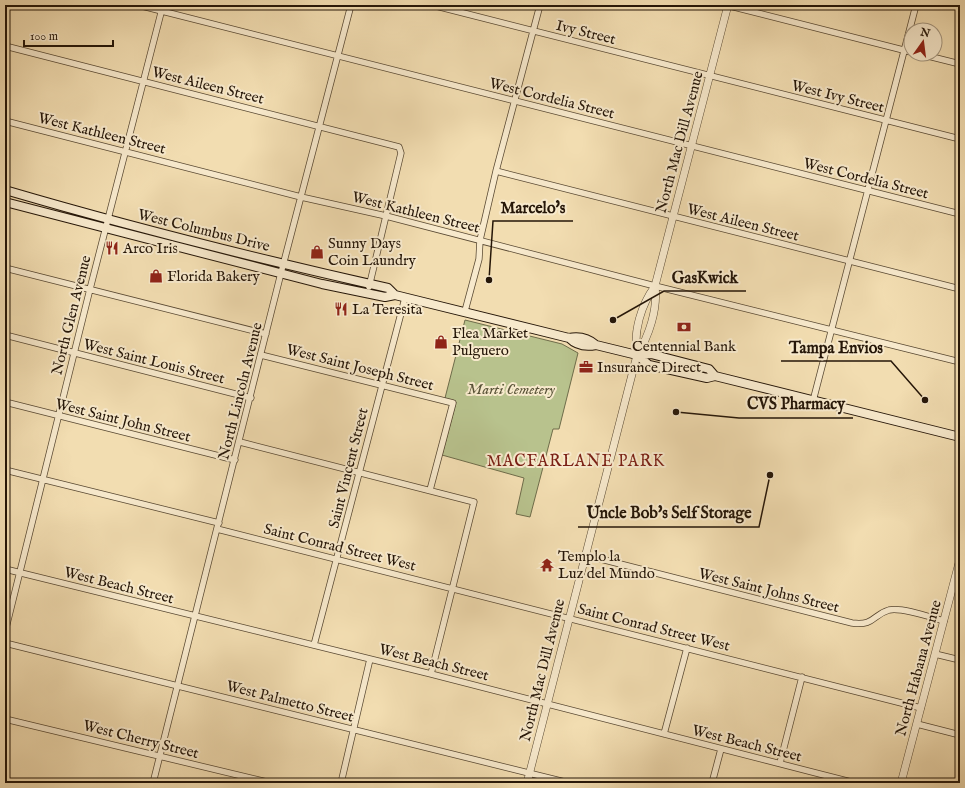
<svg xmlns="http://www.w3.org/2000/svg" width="965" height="788" viewBox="0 0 965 788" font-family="'IM FELL English',serif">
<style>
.green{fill:#b8c28d;stroke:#6e6c4a}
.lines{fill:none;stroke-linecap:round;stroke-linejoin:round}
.minor-casing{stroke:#584832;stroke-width:7}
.tertiary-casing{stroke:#584832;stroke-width:8}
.secondary-casing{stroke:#251608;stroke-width:10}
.minor{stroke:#f7e9cc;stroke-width:5.5}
.tertiary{stroke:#f7e9cc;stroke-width:7}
.secondary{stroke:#f7e9cc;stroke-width:8}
.labels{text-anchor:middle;stroke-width:4;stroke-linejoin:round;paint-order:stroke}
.street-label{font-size:15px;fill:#251608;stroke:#f7e9cc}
.poi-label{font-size:15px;fill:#251608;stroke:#f7e9cc;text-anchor:start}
.park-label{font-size:15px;font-style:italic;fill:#585237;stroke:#f7e9cc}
.neighbourhood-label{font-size:16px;letter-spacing:1px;fill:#7a1f14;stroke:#f7e9cc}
.leader{fill:none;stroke:#251608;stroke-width:1.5}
.callout-dot{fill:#251608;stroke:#f7e9cc;stroke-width:1.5}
.callout-label{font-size:16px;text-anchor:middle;font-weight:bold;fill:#251608;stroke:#f7e9cc;stroke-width:4;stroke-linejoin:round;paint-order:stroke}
</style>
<rect width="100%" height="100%" fill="#f2ddb1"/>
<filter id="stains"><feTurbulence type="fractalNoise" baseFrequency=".005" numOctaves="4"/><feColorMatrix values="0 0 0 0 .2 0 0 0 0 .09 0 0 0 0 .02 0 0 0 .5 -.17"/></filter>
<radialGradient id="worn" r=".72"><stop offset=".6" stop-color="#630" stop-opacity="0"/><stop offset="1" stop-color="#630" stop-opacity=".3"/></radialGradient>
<path class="green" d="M 465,320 L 562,344 L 578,353 L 559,429 L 553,429 L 530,517 L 516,514 L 524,478 L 442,455 L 456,402 L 445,398 Z"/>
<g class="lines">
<g class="minor-casing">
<path id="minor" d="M 138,5 L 960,214
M 432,5 L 960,139
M 726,5 L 911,52
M 5,46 L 399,147 L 401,153 L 369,287
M 920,54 L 960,64
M 5,121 L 301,197 L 386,216 L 655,286 L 960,362
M 496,171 L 960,289
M 5,268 L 266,334
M 465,311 L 479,259 L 480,240 L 496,171 L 540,5
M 5,335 L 251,398
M 261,355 L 453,403 L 430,490
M 813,401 L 916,5
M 5,402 L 235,460
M 240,442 L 474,502 L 431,674
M 5,470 L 219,523
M 217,529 L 921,708
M 585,555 L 852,623 C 875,626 872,615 889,610 C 902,607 930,617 944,621
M 5,569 L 431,674 L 855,783
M 5,632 L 90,289 L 163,5
M 5,643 L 569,783
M 314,645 L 405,298
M 935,654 L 960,660
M 5,719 L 271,783
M 917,724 L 960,735
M 664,734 L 687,648
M 780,763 L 802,677
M 153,783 L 281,273 L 351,5
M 341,783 L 370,659
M 712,783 L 721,749"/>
</g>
<g class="tertiary-casing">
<path id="tertiary" d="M 637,355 C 633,332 641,305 655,286 L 728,5
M 527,783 L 637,355 C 649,336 658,309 655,286
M 901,783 L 960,559"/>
</g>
<g class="secondary-casing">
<path id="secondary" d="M 5,190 C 131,227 259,259 388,288 L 395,295
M 5,202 L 322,284 L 385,297 L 395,295 L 569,338 C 579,336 588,338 596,345 L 637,355 L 651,354 L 709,369 L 715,376
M 569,338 C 576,345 586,347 596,345
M 637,355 L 649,365 L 707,378 L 715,376 L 960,437"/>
</g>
<use href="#minor" class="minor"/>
<use href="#tertiary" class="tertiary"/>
<use href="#secondary" class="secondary"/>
</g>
<defs>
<g id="restaurant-bare" transform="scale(1.08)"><path d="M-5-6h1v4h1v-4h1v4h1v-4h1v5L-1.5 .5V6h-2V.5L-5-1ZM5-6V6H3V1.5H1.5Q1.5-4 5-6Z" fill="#8f2418" stroke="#f7e9cc" stroke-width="2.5" paint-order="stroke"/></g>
<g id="shop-bare" transform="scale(1.08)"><path d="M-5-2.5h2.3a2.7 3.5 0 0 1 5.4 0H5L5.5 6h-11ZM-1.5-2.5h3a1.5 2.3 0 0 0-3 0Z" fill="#8f2418" stroke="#f7e9cc" stroke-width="2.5" paint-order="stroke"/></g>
<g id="bank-bare" transform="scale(1.08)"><path d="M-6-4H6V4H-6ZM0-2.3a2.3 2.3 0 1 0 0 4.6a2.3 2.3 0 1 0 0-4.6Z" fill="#8f2418" stroke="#f7e9cc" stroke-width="2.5" paint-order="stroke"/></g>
<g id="office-bare" transform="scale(1.08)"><path d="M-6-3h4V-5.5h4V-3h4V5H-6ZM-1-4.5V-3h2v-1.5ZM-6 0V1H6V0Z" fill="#8f2418" stroke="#f7e9cc" stroke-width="2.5" paint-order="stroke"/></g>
<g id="temple-bare" transform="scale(1.08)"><path d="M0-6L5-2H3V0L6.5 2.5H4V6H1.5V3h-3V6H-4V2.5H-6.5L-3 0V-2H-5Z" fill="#8f2418" stroke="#f7e9cc" stroke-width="2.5" paint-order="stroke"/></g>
</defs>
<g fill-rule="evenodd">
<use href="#restaurant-bare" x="112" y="248"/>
<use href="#shop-bare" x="317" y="252"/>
<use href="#shop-bare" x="156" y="276"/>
<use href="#restaurant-bare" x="341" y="309"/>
<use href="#bank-bare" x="684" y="327"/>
<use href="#shop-bare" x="441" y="342"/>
<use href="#office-bare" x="586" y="367"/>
<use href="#temple-bare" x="547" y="565"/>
</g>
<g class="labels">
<g class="street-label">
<text transform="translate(586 32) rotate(14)" y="5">Ivy Street</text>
<text transform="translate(208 85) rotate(14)" y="5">West Aileen Street</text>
<text transform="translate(838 96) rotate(14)" y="5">West Ivy Street</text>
<text transform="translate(552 98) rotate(14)" y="5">West Cordelia Street</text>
<text transform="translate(102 133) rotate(14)" y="5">West Kathleen Street</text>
<text transform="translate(679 142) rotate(-75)" y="5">North Mac Dill Avenue</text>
<text transform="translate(866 178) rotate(14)" y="5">West Cordelia Street</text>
<text transform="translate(416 212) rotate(14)" y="5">West Kathleen Street</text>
<text transform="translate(743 222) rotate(14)" y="5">West Aileen Street</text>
<text transform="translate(204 230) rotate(14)" y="5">West Columbus Drive</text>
<text transform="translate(71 315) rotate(-76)" y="5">North Glen Avenue</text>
<text transform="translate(154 361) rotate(14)" y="5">West Saint Louis Street</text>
<text transform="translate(360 367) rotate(14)" y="5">West Saint Joseph Street</text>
<text transform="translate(240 391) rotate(-76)" y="5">North Lincoln Avenue</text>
<text transform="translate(123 420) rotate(14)" y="5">West Saint John Street</text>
<text transform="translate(348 468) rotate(-76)" y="5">Saint Vincent Street</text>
<text transform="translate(340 547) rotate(14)" y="5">Saint Conrad Street West</text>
<text transform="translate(119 585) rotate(14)" y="5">West Beach Street</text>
<text transform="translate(769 590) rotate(14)" y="5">West Saint Johns Street</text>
<text transform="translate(654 627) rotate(14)" y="5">Saint Conrad Street West</text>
<text transform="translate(434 662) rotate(14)" y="5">West Beach Street</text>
<text transform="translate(918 668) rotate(-75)" y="5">North Habana Avenue</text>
<text transform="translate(542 670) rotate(-76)" y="5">North Mac Dill Avenue</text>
<text transform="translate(290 701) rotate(14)" y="5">West Palmetto Street</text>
<text transform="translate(141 739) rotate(14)" y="5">West Cherry Street</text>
<text transform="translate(747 743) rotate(14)" y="5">West Beach Street</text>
</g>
<g class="poi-label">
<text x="328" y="248">Sunny Days<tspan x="328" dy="17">Coin Laundry</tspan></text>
<text x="123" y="253">Arco Iris</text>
<text x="167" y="281">Florida Bakery</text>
<text x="352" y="314">La Teresita</text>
<text x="452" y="338">Flea Market<tspan x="452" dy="17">Pulguero</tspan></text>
<text x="684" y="351" text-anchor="middle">Centennial Bank</text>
<text x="597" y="372">Insurance Direct</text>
<text x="558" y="561">Templo la<tspan x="558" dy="17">Luz del Mundo</tspan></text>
</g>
<g class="park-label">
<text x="511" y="394">Marti Cemetery</text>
</g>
<g class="neighbourhood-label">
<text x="576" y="466">MACFARLANE PARK</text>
</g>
</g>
<path class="leader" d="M489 280L493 221H573M613 320L664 291H746M925 400L891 361H781M676 412L739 418H853M770 475L759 527H578"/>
<g class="callout-dot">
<circle cx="489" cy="280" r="4"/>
<circle cx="613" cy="320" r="4"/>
<circle cx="925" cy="400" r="4"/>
<circle cx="676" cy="412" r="4"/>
<circle cx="770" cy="475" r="4"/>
</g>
<g class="callout-label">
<text x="533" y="213">Marcelo's</text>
<text x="705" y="283">GasKwick</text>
<text x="836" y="353">Tampa Envios</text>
<text x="796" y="409">CVS Pharmacy</text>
<text x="669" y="518">Uncle Bob's Self Storage</text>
</g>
<rect width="965" height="788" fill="none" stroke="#f2ddb1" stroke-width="20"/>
<rect x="6" y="6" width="953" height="776" fill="none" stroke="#251608" stroke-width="2"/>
<rect x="10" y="10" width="945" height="768" fill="none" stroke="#251608"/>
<g transform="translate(923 42) rotate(14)"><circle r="19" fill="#f7e9cc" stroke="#a3957e"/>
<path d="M0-3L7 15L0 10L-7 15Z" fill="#8f2418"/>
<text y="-6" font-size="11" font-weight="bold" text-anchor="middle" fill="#251608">N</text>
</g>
<path d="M24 40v6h89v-6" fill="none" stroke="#251608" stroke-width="2"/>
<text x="30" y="40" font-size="12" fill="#251608" stroke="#f7e9cc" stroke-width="3" paint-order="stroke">100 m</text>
<rect width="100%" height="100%" filter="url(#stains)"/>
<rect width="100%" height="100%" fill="url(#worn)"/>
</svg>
